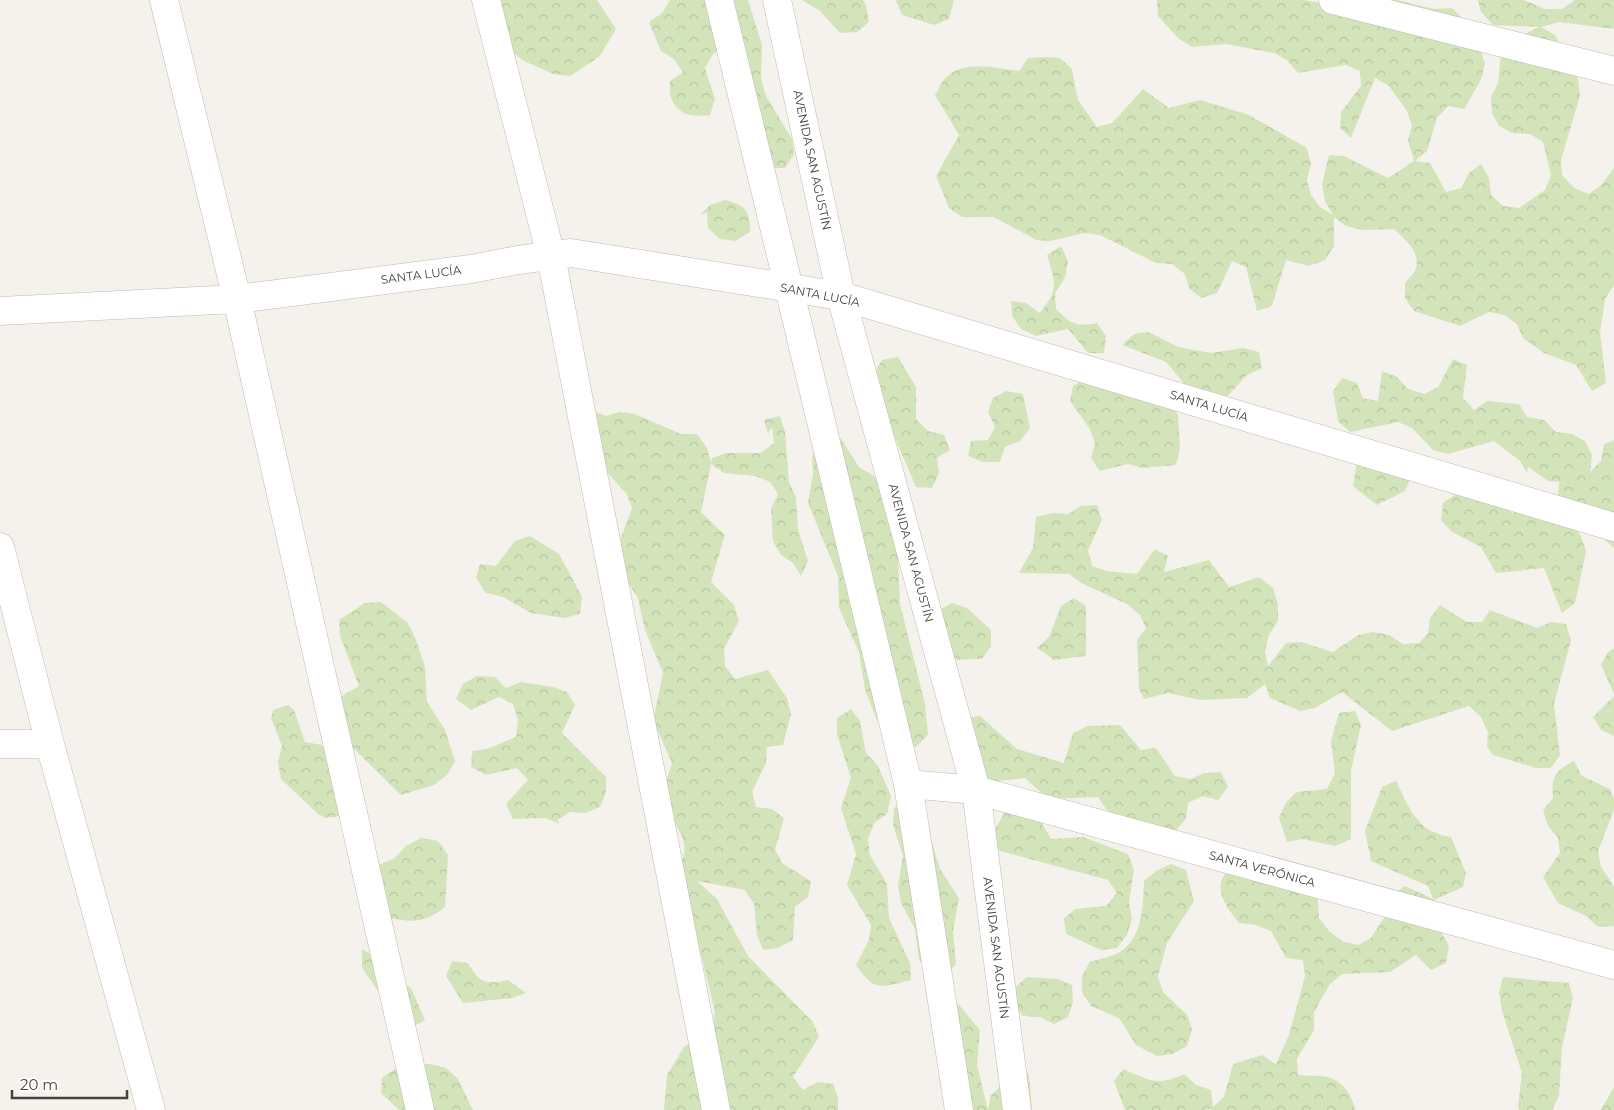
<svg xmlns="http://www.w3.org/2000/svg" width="1614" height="1110" viewBox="0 0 1614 1110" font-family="Montserrat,sans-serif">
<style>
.forest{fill:url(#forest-crowns)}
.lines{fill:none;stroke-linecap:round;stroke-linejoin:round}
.minor-casing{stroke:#c0b9b0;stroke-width:29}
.minor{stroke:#fff;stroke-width:28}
.labels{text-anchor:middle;stroke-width:4.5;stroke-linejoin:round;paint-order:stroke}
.street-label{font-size:12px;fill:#49423b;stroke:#fff}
</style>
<defs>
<pattern id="forest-crowns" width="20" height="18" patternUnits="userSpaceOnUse" patternTransform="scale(1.25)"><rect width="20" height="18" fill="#d4e4ba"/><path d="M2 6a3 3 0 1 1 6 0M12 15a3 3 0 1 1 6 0" fill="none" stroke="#b8c5a1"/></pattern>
</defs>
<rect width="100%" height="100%" fill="#f5f2ed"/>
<path class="forest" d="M 476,0 L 597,0 L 616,29 L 599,57 L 570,76 L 553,74 L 524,61 L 498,42 Z
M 670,0 L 748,0 L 762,45 L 761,79 L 766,96 L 792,139 L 794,155 L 785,168 L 770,168 L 726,47 L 713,54 L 705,68 L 715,99 L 710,115 C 694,117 677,116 671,97 C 669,93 670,86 670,81 L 683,72 L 674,59 L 661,51 L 649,22 L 662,13 Z
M 802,0 L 863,0 L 866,5 L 869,22 L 857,32 L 840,33 L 820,11 Z
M 897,0 L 954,0 L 949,19 L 934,25 L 902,15 L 896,1 Z
M 1157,0 L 1305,0 L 1345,8 L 1359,0 L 1397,0 L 1434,9 L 1452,8 L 1475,31 L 1485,64 L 1481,80 L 1464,109 L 1448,106 L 1437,118 L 1427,151 L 1415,161 L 1430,163 L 1446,192 L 1461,188 L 1469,173 L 1481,164 L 1489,178 L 1491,195 L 1503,206 L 1519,208 L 1545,190 L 1551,175 L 1543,142 L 1530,134 L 1512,133 L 1499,126 L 1492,113 L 1491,96 L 1498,84 L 1501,52 L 1512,40 L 1539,27 L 1493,25 L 1481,12 L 1478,0 L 1524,0 L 1545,9 L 1562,9 L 1575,0 L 1614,0 L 1614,29 L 1559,22 L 1541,27 L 1555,35 L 1578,79 L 1580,96 L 1561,160 L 1562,175 L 1574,188 L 1589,194 L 1601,185 L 1614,168 L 1614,285 L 1605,299 L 1600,333 L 1606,383 L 1592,391 L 1576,365 L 1544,353 L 1523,338 L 1517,324 L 1504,315 L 1489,312 L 1460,326 L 1414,311 L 1405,298 L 1405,283 C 1407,280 1413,275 1415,271 C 1422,253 1406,240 1394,229 L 1362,230 L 1346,226 L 1334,217 L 1334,246 L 1325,260 L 1309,266 L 1286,260 L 1272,306 L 1257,311 L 1246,267 L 1232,261 L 1217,293 L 1201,298 L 1189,288 L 1185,274 L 1172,264 L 1156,263 L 1100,235 L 1084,233 L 1051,241 L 1036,240 L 994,217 L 962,217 L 949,208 L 936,176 L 959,135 L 935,95 C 938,91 940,85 943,81 C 961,58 994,68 1019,71 L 1028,58 L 1044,57 L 1060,58 L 1072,69 L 1078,100 L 1097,127 L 1112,123 L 1143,89 L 1169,108 L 1200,100 L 1249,115 L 1307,148 L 1311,164 L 1307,180 L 1311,195 L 1320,207 L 1333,215 L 1325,201 L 1322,184 L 1329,155 L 1344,156 L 1388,178 L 1414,161 L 1408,140 L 1412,125 L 1407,111 L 1389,86 L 1375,78 L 1351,138 L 1340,128 L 1341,112 L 1361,86 L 1360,71 L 1346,65 L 1298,73 L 1287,60 L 1274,53 L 1226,44 L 1192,47 L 1178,38 L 1158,16 Z
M 725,200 C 746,205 750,211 750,232 L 735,241 L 720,239 L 708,228 L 707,212 L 699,216 L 710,205 Z
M 1061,246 L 1068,261 L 1065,278 L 1055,293 L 1056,309 C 1070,324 1077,327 1097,323 L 1106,336 L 1104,353 L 1088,353 L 1068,329 L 1036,336 L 1021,329 L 1012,316 L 1011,301 L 1026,303 L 1040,313 C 1060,288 1055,283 1047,255 Z
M 1149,332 L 1178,347 L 1211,353 L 1243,348 L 1259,352 L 1262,368 L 1247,375 L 1225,399 L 1192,393 L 1166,362 L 1122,345 L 1134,334 Z
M 898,357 L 916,387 L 916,419 L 928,431 L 944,435 L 950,450 L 937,458 L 939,473 L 932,488 L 916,487 L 874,389 L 874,374 L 882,360 Z
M 1453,359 L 1467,365 L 1463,398 L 1474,410 L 1487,401 L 1519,404 L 1527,417 L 1544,420 L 1556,432 L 1572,434 L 1585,441 L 1592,455 L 1590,472 L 1601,461 L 1604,444 L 1614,440 L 1614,548 L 1558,498 L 1559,482 L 1548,481 L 1528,467 L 1527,473 L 1520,461 L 1494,441 L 1448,454 L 1433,450 L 1412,428 L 1398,422 L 1350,432 L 1338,421 L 1333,391 L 1342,378 L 1357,383 L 1363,398 L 1378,401 L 1382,371 L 1397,377 L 1408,389 L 1424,394 L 1438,387 Z
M 1086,378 L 1161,389 L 1178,415 L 1180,448 L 1176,465 L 1143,468 L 1128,464 L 1100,471 L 1091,458 L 1095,443 L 1090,429 L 1070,401 L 1073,386 Z
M 1006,391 L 1023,394 L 1030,428 L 1020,441 L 1005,447 L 1000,462 L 983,462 L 968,456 L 971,441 L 988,440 L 995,427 L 988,412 L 993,398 Z
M 590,410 L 606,416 L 620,412 L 635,414 L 681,434 L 697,434 L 707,448 L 711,463 L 712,458 L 727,453 L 761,453 L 774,443 L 772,427 L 768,434 L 764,420 L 780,416 L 785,432 L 789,482 L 796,497 L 798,529 L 808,561 L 801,576 L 793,563 L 781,555 L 773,541 L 771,509 L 778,494 L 770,482 L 755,476 L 724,473 L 711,464 L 701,512 L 725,535 L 711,582 L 734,605 L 739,621 L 724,649 L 725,666 L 735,679 L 768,670 L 787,698 L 791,714 L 783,745 L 767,747 L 766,763 L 752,792 L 756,807 L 772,809 L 784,818 L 775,850 L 783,864 L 811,881 L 808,897 L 795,907 L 793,940 L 778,948 L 763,950 L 757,935 L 754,904 L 745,890 L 697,881 L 717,899 L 748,956 L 813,1022 L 819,1037 L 793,1077 L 803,1090 L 818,1082 L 833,1084 L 838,1098 L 838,1110 L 664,1110 L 667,1075 L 684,1047 L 712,1028 L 715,1012 L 699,946 L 669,885 C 684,857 693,850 673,821 C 670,816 664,810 663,805 C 661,790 668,777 672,763 L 653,720 L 663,673 L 645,630 L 638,598 L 619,569 L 615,554 L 632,508 L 626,493 L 580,444 Z
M 827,432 L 841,439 L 859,467 L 874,476 L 890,504 L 888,521 L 898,555 L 900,604 L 925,704 L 928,735 L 916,747 L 900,745 L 877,720 L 865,690 L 859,652 L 839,608 L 838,576 L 808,503 L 813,473 L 812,458 L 816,443 Z
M 1358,455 L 1411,477 L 1405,491 L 1377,505 L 1353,486 Z
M 1488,492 L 1512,513 L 1542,505 L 1571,523 L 1581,536 L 1586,552 L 1575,603 L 1562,613 L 1544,568 L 1496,573 L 1481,547 L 1452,532 L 1441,520 L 1443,503 L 1456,494 Z
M 1097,505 L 1102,520 L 1088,550 L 1092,566 L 1107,571 L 1137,574 L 1155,549 L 1168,556 L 1164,572 L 1209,560 L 1229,587 L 1259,577 L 1273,588 L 1278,604 L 1278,621 L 1269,635 L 1265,651 L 1268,666 L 1286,643 L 1301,642 L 1333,652 L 1358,635 L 1373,632 L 1389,635 L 1403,644 L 1419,643 L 1428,633 L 1430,618 L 1440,605 L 1467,622 L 1482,622 L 1490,610 L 1537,628 L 1551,622 L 1566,624 L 1571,640 L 1554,704 L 1560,755 L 1551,768 L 1536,768 L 1493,755 L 1487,747 L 1488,732 L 1481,717 L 1469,706 L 1392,731 L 1342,692 L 1315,708 L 1300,711 L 1270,698 L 1265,684 L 1247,698 L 1199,700 L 1168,693 L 1144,699 L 1139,689 L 1137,640 L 1146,628 L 1140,615 L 1127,604 L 1081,583 L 1069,574 L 1019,573 L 1033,548 L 1036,517 L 1052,513 L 1068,514 L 1081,506 Z
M 530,536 L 559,554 L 582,597 L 580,614 L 564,618 L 531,613 L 503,597 L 486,593 L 476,578 L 480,564 L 496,566 L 515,541 Z
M 1074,598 L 1086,606 L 1086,656 L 1054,660 L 1037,648 L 1049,637 L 1061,606 Z
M 381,602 L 407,622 L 415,637 L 425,667 L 427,702 L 445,730 L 455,761 L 447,775 L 434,785 L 401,795 L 349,744 L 333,701 L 359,686 L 340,636 L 339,620 L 365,603 Z
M 952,603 L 967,608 L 991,630 L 991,646 L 982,659 L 950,660 L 939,610 Z
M 1614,648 L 1614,694 L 1601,665 L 1608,652 Z
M 477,676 L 495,677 L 506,688 L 521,682 L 553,687 L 567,692 L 575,705 L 562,733 L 606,777 L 606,792 L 600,807 L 585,813 L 570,812 L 557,820 L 560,824 L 545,818 L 513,819 L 506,804 L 528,780 L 517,768 L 486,775 L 471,767 L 472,751 L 487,749 L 516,737 L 518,720 L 513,704 L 499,697 L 471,710 L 456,699 L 463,684 Z
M 1614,696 L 1614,736 L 1601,730 L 1593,717 Z
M 288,705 L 294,710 L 305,742 L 322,745 L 334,767 L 341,816 L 325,818 L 318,814 L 281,779 L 278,762 L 282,746 L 271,718 L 273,710 Z
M 851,709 L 860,721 L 866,753 L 878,766 L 891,796 L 887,814 L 874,823 L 868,839 L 870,855 L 887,884 L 889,918 L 910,963 L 911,980 C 881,987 875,993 856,965 L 869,940 L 871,925 L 847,885 L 856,854 L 841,808 L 851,778 L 837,734 L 837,718 Z
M 1355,711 L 1361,725 L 1351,771 L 1351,839 L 1335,846 L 1303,839 L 1287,842 L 1279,818 L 1285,804 L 1296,792 L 1327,789 L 1335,773 L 1331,741 L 1339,713 Z
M 980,716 L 1017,749 L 1064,763 L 1073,733 L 1088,726 L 1120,725 L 1141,750 L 1156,748 L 1175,776 L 1191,779 L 1204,773 L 1221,772 L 1228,787 L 1218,800 L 1203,796 L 1188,803 L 1186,819 L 1165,842 L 1144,843 L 1106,809 L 1098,797 L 1048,799 L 1025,778 L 975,784 L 965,718 Z
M 1574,761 L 1582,776 L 1610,789 L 1614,799 L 1614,810 L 1598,851 L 1601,867 L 1614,886 L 1614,926 L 1598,927 L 1586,916 L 1558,903 L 1543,877 L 1560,853 L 1558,838 L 1548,826 L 1543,810 L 1553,798 C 1551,776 1555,771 1574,761 Z
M 1396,781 C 1405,799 1415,826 1436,833 C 1440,835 1446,836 1451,837 L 1466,873 L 1463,887 L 1434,900 L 1441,932 L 1449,946 L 1446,963 L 1431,970 L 1416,955 L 1390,972 L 1342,974 L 1330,984 L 1314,1012 L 1314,1030 L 1297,1059 L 1298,1075 C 1308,1076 1322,1075 1331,1078 C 1344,1083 1353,1097 1355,1110 L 1211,1110 L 1212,1108 L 1207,1110 L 1125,1110 L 1114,1081 L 1123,1069 C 1150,1080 1155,1087 1184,1074 L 1196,1085 L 1211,1090 L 1213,1107 L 1224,1097 L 1233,1064 L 1262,1055 L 1276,1064 L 1289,1035 L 1305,976 L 1303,960 L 1286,958 L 1271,931 L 1256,925 L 1239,923 C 1230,911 1218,898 1221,882 C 1222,877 1227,872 1230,868 L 1301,873 L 1318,901 L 1319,918 L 1329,931 L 1342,941 L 1358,945 L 1371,938 L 1389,910 L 1392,895 L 1405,886 L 1433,899 L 1428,886 L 1371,861 L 1365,831 L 1382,787 Z
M 906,800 L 921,806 L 940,869 L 959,898 L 953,931 L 956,965 L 943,975 L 927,972 L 919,959 L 915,929 L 901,903 L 898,886 L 903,856 L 893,825 L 894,808 Z
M 1006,810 L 1035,811 L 1051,839 L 1083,837 L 1128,854 L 1134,870 L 1129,902 L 1132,919 L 1127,935 L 1117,948 L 1101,950 L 1066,934 L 1064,919 L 1075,909 L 1106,906 L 1117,893 L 1108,880 L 1000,851 L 990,838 Z
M 421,838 L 438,841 L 448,855 L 445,907 C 421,926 410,921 381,917 L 365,871 L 395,858 L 406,846 Z
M 1171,864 L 1186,870 L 1194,901 L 1167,943 L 1158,977 L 1163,992 L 1187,1015 L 1192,1029 L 1187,1046 L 1173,1054 L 1157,1056 L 1136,1045 L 1119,1018 L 1091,1006 L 1082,992 L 1082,976 L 1090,962 C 1099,959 1111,957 1120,952 C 1143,937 1143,905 1144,881 L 1156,871 Z
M 362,949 L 389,965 L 397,979 L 411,988 L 425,1020 L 410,1028 L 381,995 L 362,968 Z
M 452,961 L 468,963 C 480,983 485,985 508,980 L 526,993 L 512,998 L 463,1003 L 446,976 Z
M 1027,977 L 1058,979 L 1072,985 L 1073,1002 L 1068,1017 L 1054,1024 L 1040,1017 L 1023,1016 L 1013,1004 L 1013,989 Z
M 1503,977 L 1569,983 L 1573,998 L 1562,1047 L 1559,1096 L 1552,1110 L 1519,1110 L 1518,1106 L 1522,1073 L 1502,1011 L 1499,993 Z
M 949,993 L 980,1030 L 977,1065 L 988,1110 L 991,1095 L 1002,1085 L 997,1070 L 1004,1056 L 1020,1062 L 1029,1075 L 1032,1110 L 954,1110 L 940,1085 L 939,1070 Z
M 430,1064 L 446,1068 L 458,1079 L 473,1110 L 399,1110 L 381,1093 L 382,1078 L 398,1067 Z
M 1614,1087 L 1614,1110 L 1601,1110 Z"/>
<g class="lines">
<g class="minor-casing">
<path id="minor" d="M 164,0 L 237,299 L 420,1110
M 486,0 L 551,256 L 716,1110
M 719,0 L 789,288 L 908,784 L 959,1110
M 777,0 L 841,296 L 976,790 L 1017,1110
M 1333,0 L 1614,71
M 0,311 L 237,299 L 471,269 L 518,260 L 571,253 L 841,296 L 1614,527
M 0,547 L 50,744 L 151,1110
M 0,744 L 50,744
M 908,784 L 976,790 L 1614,965"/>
</g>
<use href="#minor" class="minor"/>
</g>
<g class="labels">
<g class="street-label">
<text transform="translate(812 160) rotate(78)" y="4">AVENIDA SAN AGUSTÍN</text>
<text transform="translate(421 275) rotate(-7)" y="4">SANTA LUCÍA</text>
<text transform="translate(820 295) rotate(11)" y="4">SANTA LUCÍA</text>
<text transform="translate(1209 406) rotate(17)" y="4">SANTA LUCÍA</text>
<text transform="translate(911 553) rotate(75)" y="4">AVENIDA SAN AGUSTÍN</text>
<text transform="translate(1262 869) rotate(15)" y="4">SANTA VERÓNICA</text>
<text transform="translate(996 948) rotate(83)" y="4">AVENIDA SAN AGUSTÍN</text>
</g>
</g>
<path d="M12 1090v8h115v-8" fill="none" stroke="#49423b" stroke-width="2.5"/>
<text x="20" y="1090" font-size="15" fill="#49423b" stroke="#ffffff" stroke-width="4" paint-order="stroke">20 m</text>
</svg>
